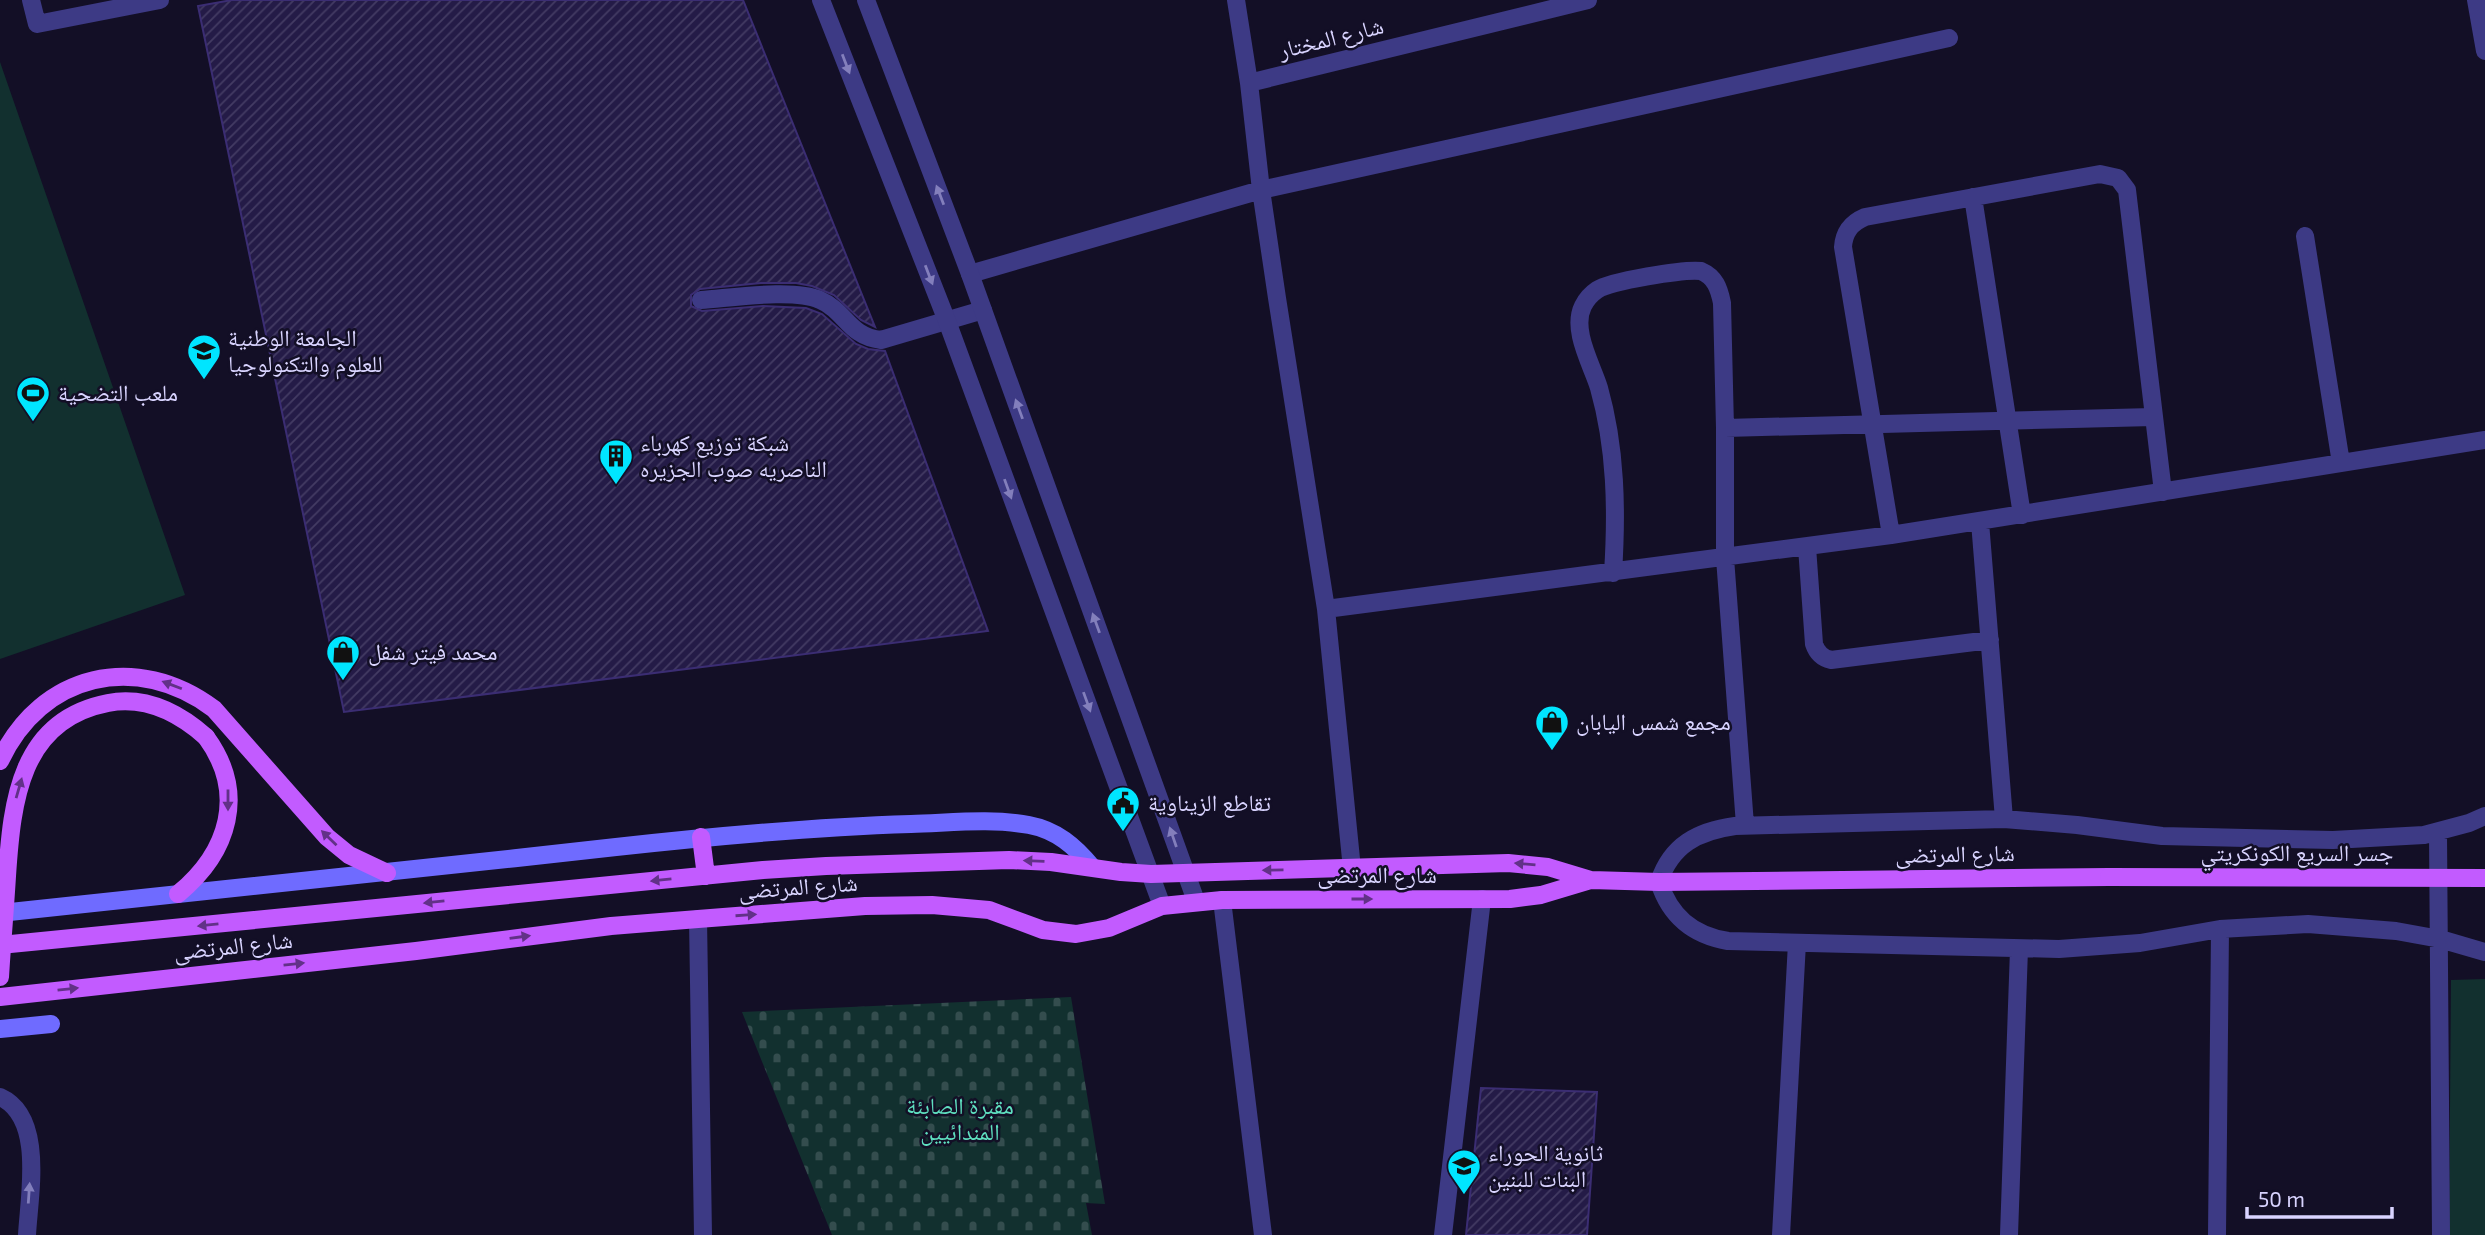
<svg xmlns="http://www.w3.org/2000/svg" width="2485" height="1235" viewBox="0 0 2485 1235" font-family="'Exo 2','Noto Naskh Arabic',sans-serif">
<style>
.green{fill:#12302f}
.cemetery{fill:url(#cemetery-stones)}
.building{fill:url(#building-hatch);stroke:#3b2d73;stroke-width:2}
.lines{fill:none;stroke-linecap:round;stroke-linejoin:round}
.minor{stroke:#3d3a85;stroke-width:18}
.tertiary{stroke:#3d3a85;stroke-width:18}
.secondary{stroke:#6f6bff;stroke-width:18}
.primary{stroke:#c25bff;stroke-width:18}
.primary-bridge{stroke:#c25bff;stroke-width:18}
.oneway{fill:#837fbc}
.oneway2{fill:#623188}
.labels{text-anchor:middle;stroke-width:5;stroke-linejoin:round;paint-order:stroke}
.street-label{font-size:23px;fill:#d9d4ff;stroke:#130f26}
.poi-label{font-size:23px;fill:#d9d4ff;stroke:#130f26;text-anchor:start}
.park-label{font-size:23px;fill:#5fe0c0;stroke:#130f26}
</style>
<defs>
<pattern id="cemetery-stones" width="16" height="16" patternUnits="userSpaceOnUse" patternTransform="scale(1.75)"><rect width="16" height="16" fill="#12302f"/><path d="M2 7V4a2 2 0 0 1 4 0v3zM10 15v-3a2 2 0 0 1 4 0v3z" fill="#344d4e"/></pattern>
<pattern id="building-hatch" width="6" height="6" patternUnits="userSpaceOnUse" patternTransform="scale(1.75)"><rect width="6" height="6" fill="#241b47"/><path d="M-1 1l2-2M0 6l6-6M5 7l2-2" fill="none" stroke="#433b63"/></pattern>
</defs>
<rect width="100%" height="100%" fill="#130f26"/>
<path class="green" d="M 0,62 L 185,595 L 0,659 Z
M 2485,979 L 2485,1235 L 2449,1235 L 2451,980 Z"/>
<path class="cemetery" d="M 1071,997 L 1105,1204 L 1086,1203 L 1092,1235 L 832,1235 L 742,1012 Z"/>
<path class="building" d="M 232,0 L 743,0 L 875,327 L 861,320 L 834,295 L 812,286 L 796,283 L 761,283 L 700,289 L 691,295 L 691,306 L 702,311 L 763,306 L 806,308 L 822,314 L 856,344 L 868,349 L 885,351 L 988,631 L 344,712 L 198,6 Z
M 1481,1088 L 1597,1092 L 1587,1235 L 1466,1235 Z"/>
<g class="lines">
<path class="minor" d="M 31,0 L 37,24 L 160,0
M 1236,0 L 1249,83 L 1261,190 L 1277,298 L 1326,609 L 1352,869
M 1249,83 L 1588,0
M 1973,197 L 2022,515
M 2305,236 L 2341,463
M 970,274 L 1261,190 L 1949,38
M 701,300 C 731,298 794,288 820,300 C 846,311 848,336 881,340 L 983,310
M 1725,428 L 2153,417
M 1980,522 L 2004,819
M 1891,535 L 1843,247 C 1844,232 1851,223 1865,217 L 2100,174 L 2118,178 L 2127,190 L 2163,492
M 1807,547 L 1814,644 C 1817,653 1822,658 1831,660 L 1990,640
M 1613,573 C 1617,511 1616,448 1599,388 C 1592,365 1571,330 1583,306 C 1586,300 1591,294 1597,290 C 1610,281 1684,269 1701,271 C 1715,277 1719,288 1722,303 L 1725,428 L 1725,558 L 1745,825
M 1326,609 L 1891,535 L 2485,440
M 2485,816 L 2469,823 L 2424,835 L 2333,840 L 2162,836 L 2077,825 L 2004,819 L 1735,826 C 1698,831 1671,845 1659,882 C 1670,916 1692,935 1728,941 L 2059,949 L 2140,943 L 2220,929 L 2308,924 L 2396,931 L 2440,939 L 2485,952
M 2438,833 L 2441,1235
M 1222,900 L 1263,1235
M 698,919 L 703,1235
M 1443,1235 L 1482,899
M 1781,1235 L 1797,943
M 2009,1235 L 2019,949
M 2217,1235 L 2220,929"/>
<path class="tertiary" d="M 821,0 L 947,321 L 1162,906
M 866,0 L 970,274 L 1196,901
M 2476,0 L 2485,51
M 0,1097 C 45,1117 29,1196 27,1235"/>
<path class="secondary" d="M 0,913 C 206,891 411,870 616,847 C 715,836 813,827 911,824 C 950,823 991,818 1029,825 C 1056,830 1075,846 1092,867
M 0,1029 L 51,1024"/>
<path class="primary" d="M 0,761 C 41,673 137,651 214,709 L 327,837 L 349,855 L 387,873
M 701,837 L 706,876
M 178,894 C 229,852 247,793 206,737
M 0,945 L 763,870 L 826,866 L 1009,860 L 1051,862 L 1121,872 L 1151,874 L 1508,863 L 1548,867 L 1591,880 L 1659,882 L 2109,877
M 0,997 L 416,951 L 611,926 L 698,919 L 865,906 L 932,905 L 989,910 L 1043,930 L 1076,934 L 1109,928 L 1162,906 L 1222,900 L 1510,899 L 1541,895 L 1591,880"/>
<path class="primary-bridge" d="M 2109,877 L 2485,878
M 0,977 C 2,943 5,910 7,876 C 12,801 20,720 108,703 C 145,696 179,713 206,737"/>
</g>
<defs><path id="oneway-solid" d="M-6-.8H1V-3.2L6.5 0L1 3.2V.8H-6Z" transform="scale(1.75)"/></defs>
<g class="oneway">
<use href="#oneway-solid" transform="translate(846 64) rotate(69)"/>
<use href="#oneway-solid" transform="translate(940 195) rotate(-111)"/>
<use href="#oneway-solid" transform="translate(929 275) rotate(69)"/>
<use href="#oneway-solid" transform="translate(1019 409) rotate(-110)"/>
<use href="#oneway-solid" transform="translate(1008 489) rotate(70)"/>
<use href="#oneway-solid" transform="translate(1096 623) rotate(-110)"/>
<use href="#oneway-solid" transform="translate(1087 702) rotate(70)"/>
<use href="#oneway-solid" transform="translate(1173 837) rotate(-109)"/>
<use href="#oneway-solid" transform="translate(29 1193) rotate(-86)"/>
</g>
<g class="oneway2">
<use href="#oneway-solid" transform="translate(172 685) rotate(-159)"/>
<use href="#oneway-solid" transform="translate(19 788) rotate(-74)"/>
<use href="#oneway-solid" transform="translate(228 800) rotate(90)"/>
<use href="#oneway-solid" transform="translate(329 838) rotate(-136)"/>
<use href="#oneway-solid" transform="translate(1034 861) rotate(-178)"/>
<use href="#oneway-solid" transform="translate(1525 864) rotate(-175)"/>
<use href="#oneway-solid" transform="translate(1273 870) rotate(179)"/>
<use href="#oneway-solid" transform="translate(661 880) rotate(174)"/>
<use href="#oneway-solid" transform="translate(1362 899)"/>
<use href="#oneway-solid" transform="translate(434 902) rotate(174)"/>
<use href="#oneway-solid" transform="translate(746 915) rotate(-4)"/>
<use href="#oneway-solid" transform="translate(208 925) rotate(174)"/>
<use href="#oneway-solid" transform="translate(520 937) rotate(-8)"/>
<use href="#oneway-solid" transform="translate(294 964) rotate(-6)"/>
<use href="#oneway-solid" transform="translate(68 989) rotate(-6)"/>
</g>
<defs>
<g id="university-pin" transform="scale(1.75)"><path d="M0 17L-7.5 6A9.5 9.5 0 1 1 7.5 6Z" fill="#00e5ff" stroke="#130f26"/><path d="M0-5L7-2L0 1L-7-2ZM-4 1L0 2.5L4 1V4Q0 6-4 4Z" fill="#111"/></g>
<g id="stadium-pin" transform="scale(1.75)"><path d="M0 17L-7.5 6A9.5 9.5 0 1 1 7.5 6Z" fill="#00e5ff" stroke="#130f26"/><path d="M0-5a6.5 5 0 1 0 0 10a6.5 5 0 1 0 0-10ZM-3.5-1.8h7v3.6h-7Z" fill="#111"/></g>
<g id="building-pin" transform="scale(1.75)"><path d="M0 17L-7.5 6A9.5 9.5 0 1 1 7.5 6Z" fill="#00e5ff" stroke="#130f26"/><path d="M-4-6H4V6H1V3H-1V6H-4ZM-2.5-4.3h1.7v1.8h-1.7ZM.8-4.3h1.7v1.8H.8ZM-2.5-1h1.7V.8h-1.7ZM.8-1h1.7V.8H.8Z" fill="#111"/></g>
<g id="shop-pin" transform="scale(1.75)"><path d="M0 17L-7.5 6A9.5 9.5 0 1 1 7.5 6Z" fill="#00e5ff" stroke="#130f26"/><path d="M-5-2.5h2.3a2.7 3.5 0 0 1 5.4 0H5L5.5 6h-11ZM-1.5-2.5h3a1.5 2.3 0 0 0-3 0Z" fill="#111"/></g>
<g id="civic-pin" transform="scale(1.75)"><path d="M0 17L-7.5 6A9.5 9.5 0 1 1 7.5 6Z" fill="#00e5ff" stroke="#130f26"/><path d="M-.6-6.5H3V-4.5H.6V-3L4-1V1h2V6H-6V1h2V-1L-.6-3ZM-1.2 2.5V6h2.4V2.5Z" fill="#111"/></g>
<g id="school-pin" transform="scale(1.75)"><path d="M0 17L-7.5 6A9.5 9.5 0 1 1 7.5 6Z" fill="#00e5ff" stroke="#130f26"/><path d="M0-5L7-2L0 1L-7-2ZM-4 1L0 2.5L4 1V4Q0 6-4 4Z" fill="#111"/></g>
</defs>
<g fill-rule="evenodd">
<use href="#university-pin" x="204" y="351"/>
<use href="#stadium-pin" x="33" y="393"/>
<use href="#building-pin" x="616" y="456"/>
<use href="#shop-pin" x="343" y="652"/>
<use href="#shop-pin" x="1552" y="722"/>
<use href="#civic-pin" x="1123" y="803"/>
<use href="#school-pin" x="1464" y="1166"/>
</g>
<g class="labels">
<g class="street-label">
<text transform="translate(1331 38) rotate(-14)" y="8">شارع المختار</text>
<text x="2297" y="861">جسر السريع الكونكريتي</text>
<text transform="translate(1955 854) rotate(-1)" y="8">شارع المرتضى</text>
<text x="1377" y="883">شارع المرتضى</text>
<text transform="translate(798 887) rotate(-4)" y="8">شارع المرتضى</text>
<text transform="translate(233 946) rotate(-6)" y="8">شارع المرتضى</text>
</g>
<g class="poi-label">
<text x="228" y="346">الجامعة الوطنية<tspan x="228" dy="26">للعلوم والتكنولوجيا</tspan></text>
<text x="58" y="401">ملعب التضحية</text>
<text x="640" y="451">شبكة توزيع كهرباء<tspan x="640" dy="26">الناصريه صوب الجزيره</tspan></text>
<text x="368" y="660">محمد فيتر شفل</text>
<text x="1576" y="730">مجمع شمس اليابان</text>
<text x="1148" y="811">تقاطع الزيناوية</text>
<text x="1488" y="1161">ثانوية الحوراء<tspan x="1488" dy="26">البنات للبنين</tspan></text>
</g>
<g class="park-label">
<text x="960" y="1114">مقبرة الصابئة<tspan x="960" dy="26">المندائيين</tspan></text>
</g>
</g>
<path d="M2247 1207v10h145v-10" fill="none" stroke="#d9d4ff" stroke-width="3.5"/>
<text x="2258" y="1207" font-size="21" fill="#d9d4ff" stroke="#130f26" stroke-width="5" paint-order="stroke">50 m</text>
</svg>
